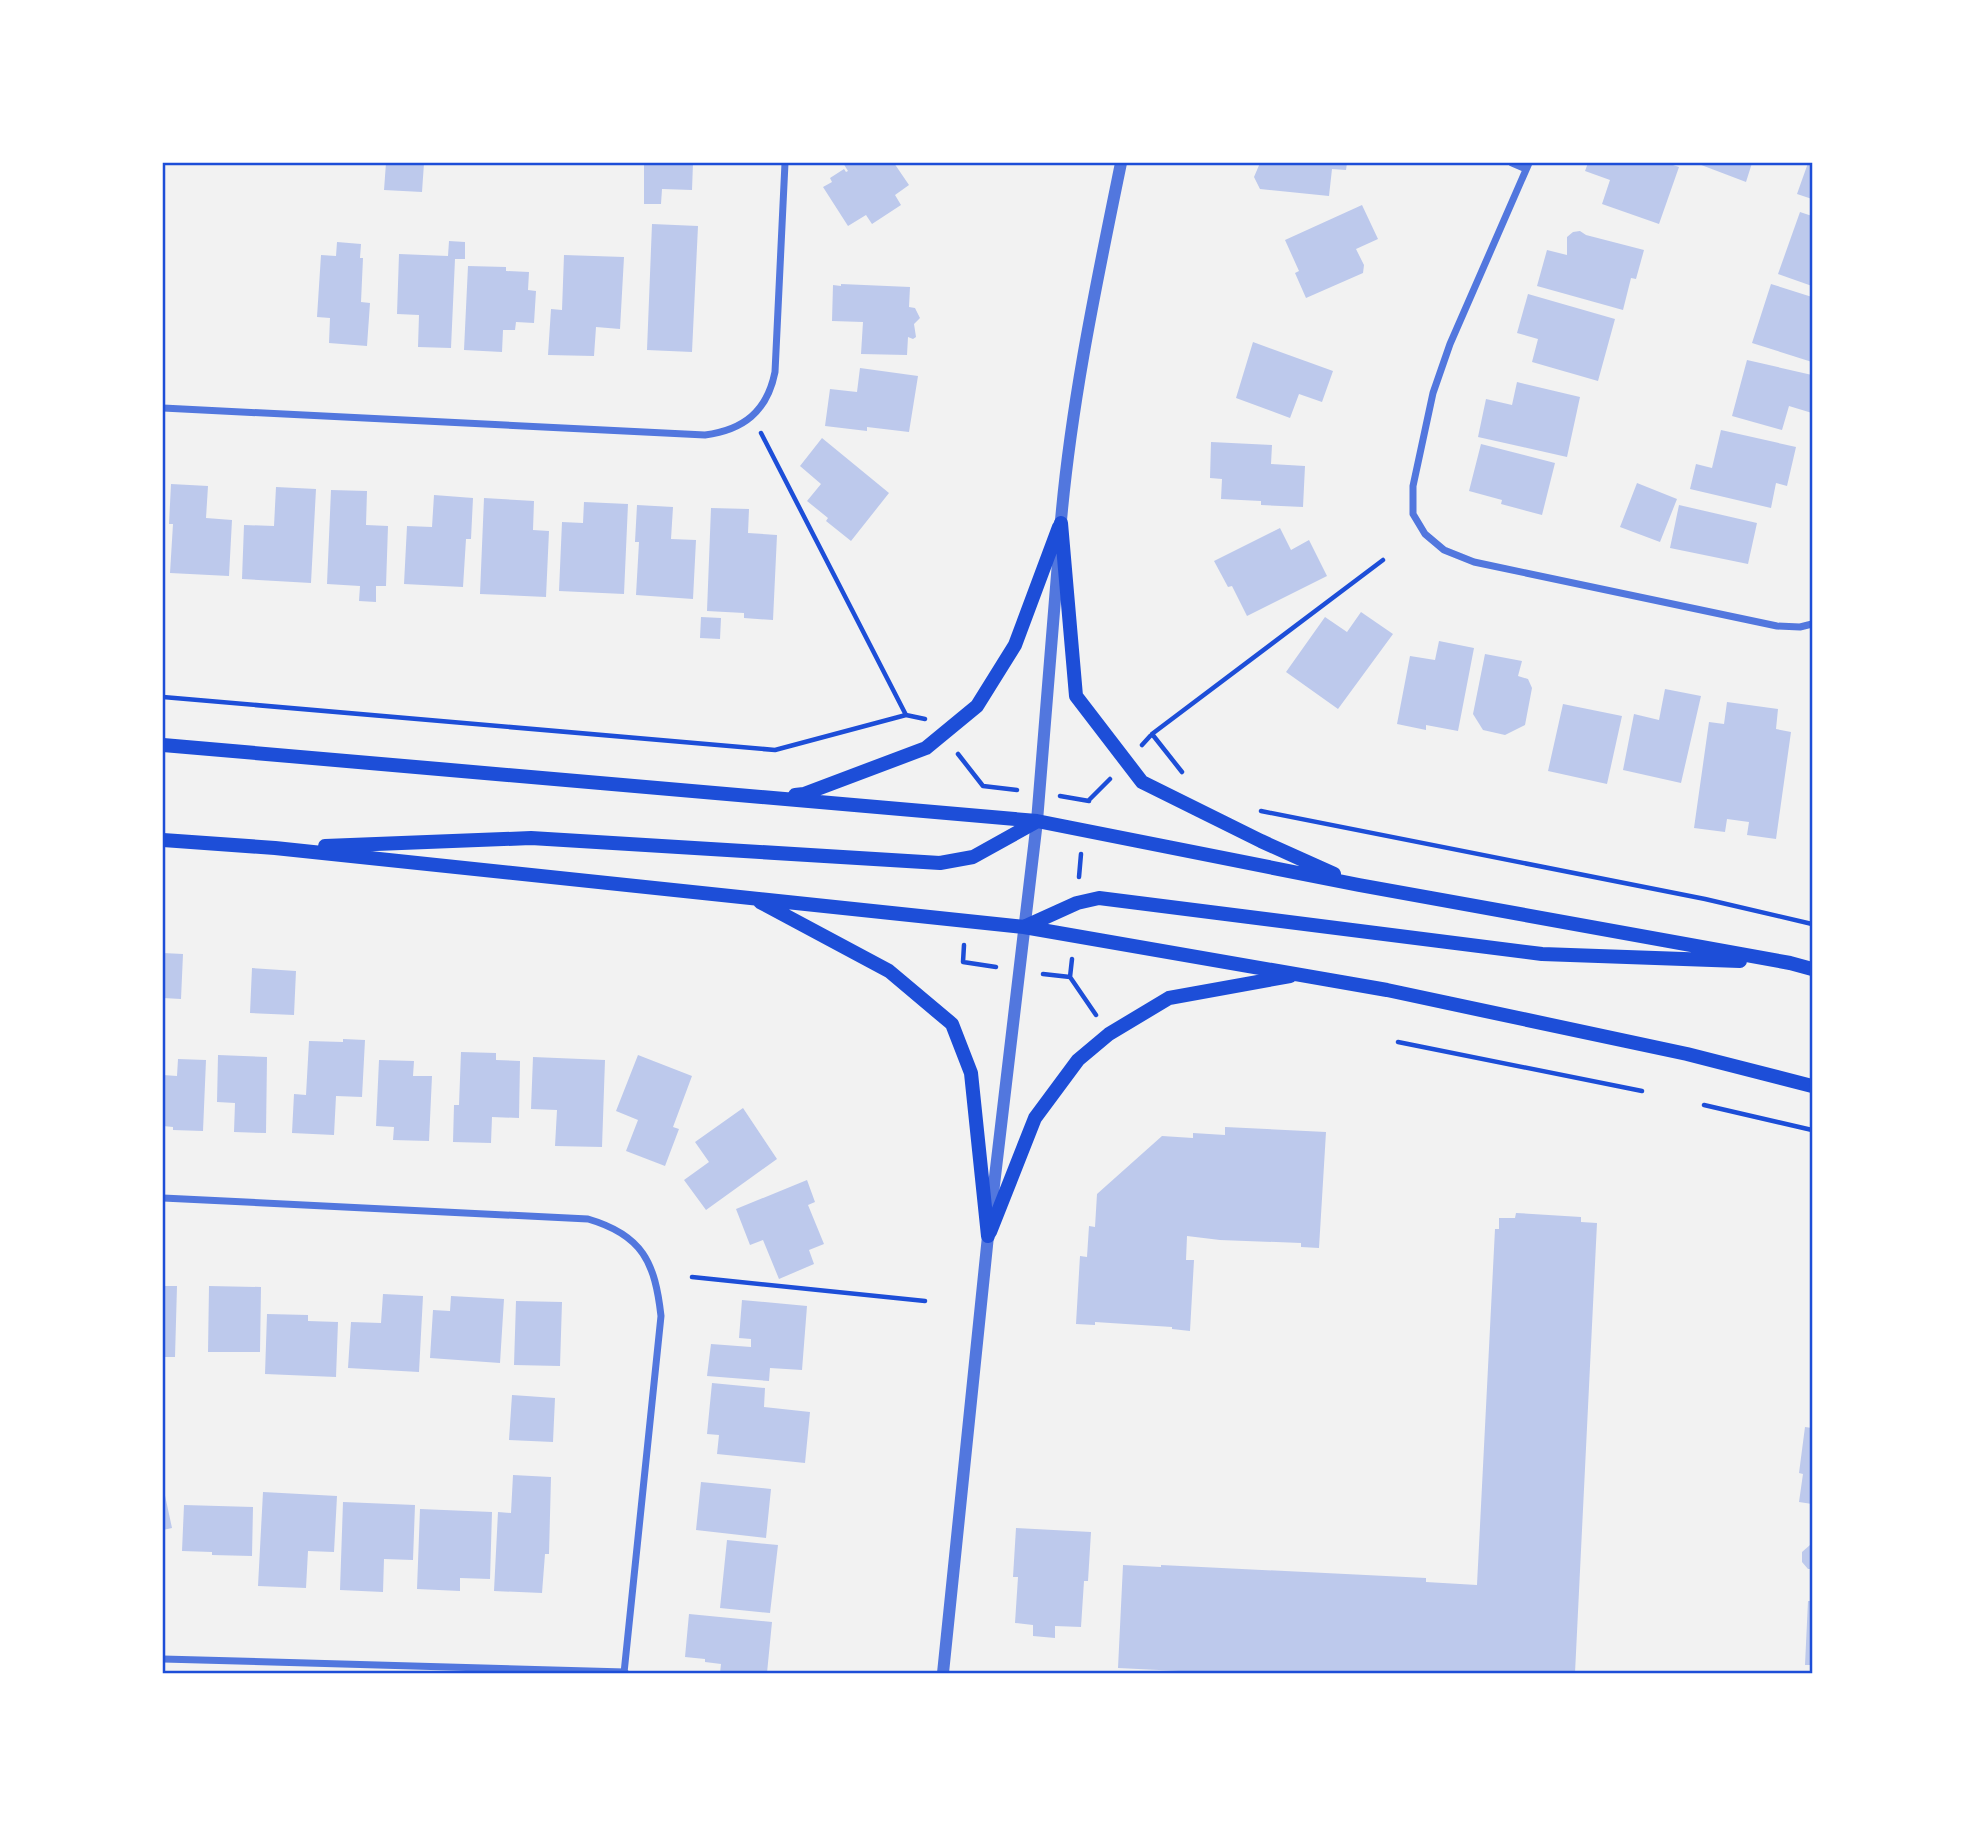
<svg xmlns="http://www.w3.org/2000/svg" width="1975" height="1836" viewBox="0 0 1975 1836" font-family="Inter,sans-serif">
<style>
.building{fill:#bdc9ec}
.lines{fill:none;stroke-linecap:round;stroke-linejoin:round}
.path{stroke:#1d4ed8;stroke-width:4.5}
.minor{stroke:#5277de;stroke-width:7}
.tertiary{stroke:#5277de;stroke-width:12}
.secondary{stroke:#1d4ed8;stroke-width:14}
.neatline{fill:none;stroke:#1d4ed8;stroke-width:2.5}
</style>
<rect width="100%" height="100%" fill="#f2f2f2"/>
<path class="building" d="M 386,163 L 424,163 L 422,192 L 384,190 Z
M 644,163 L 693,163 L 692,190 L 662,189 L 661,204 L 644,204 Z
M 843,163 L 894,163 L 909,185 L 895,195 L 901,205 L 872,224 L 866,215 L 848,226 L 823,187 L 832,182 L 830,178 L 844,169 L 846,172 L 848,171 Z
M 1260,163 L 1347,163 L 1346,170 L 1332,169 L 1329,196 L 1260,189 L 1254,177 Z
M 1588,163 L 1667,163 L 1679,167 L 1659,224 L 1602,204 L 1610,180 L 1585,171 Z
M 1696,163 L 1752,163 L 1746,182 Z
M 1808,163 L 1812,163 L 1812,199 L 1797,194 Z
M 1362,205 L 1378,239 L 1356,249 L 1364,265 L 1363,273 L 1306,298 L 1295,273 L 1299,271 L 1285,240 Z
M 1800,212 L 1812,216 L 1812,286 L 1778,274 Z
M 652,224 L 698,226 L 692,352 L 647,350 Z
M 1580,231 L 1586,235 L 1644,250 L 1636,279 L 1631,278 L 1623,310 L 1537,286 L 1547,250 L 1567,255 L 1567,237 L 1573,232 Z
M 449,241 L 465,242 L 465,259 L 455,259 L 451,348 L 418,347 L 419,315 L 397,314 L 399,254 L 448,256 Z
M 337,242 L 361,244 L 360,258 L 363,258 L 361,302 L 370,303 L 367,346 L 329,343 L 330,318 L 317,317 L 321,255 L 336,256 Z
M 564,255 L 624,257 L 620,329 L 596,327 L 594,356 L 548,355 L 551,309 L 562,310 Z
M 468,266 L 506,267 L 506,271 L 529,272 L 528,290 L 536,291 L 534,323 L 516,322 L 515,330 L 503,330 L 502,352 L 464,350 Z
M 841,284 L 910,287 L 909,307 L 915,308 L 920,318 L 914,324 L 916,337 L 913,339 L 908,337 L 907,355 L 861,354 L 863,322 L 832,321 L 833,285 L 841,286 Z
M 1771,284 L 1812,297 L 1812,362 L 1752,343 Z
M 1528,294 L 1615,319 L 1598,381 L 1532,362 L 1538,339 L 1517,333 Z
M 1253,342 L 1333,371 L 1322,402 L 1299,394 L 1290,418 L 1236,398 Z
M 1747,360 L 1812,375 L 1812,413 L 1789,406 L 1782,430 L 1732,416 Z
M 860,368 L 918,376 L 909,432 L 867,427 L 867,431 L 825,426 L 830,389 L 857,392 Z
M 1517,382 L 1580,397 L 1567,457 L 1478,437 L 1486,399 L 1512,405 Z
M 1721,430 L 1796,447 L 1787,486 L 1776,483 L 1771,508 L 1690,489 L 1696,464 L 1712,468 Z
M 822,438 L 889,493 L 851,541 L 826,521 L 828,518 L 807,501 L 821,484 L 800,466 Z
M 1211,442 L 1272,445 L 1271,464 L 1305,466 L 1303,507 L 1261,505 L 1261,501 L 1221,499 L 1222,479 L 1210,478 Z
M 1481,444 L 1555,463 L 1542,515 L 1501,504 L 1502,500 L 1469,491 Z
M 1637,483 L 1677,499 L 1660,542 L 1620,527 Z
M 171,484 L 208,486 L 206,518 L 232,520 L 229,576 L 170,573 L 173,524 L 169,524 Z
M 276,487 L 316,489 L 311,583 L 242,579 L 244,525 L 274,526 Z
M 331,490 L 367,491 L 366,525 L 388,526 L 386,586 L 376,586 L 376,602 L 359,601 L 360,586 L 327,584 Z
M 434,495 L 473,498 L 471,539 L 466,539 L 463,587 L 404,584 L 407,526 L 432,527 Z
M 484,498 L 534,501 L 533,530 L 549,531 L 546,597 L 480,594 Z
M 584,502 L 628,504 L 624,594 L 559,591 L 562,522 L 583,523 Z
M 637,505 L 673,507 L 671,539 L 696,540 L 693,599 L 636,595 L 639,542 L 635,542 Z
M 1679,505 L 1757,523 L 1748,564 L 1670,548 Z
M 711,508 L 749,509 L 748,533 L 777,535 L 773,620 L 744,618 L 744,613 L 707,611 Z
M 1280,528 L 1291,550 L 1309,540 L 1327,576 L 1247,616 L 1232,586 L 1228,587 L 1214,561 Z
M 1361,612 L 1393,634 L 1338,709 L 1286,672 L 1325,617 L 1347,632 Z
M 701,617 L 721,618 L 720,639 L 700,638 Z
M 1439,641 L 1474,648 L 1458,731 L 1426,725 L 1426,730 L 1397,724 L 1410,656 L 1435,660 Z
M 1485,654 L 1522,661 L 1518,676 L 1528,679 L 1532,688 L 1525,725 L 1505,735 L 1483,730 L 1473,714 Z
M 1665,689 L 1701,696 L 1681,783 L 1623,770 L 1634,714 L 1659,720 Z
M 1727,702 L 1778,709 L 1776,729 L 1791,732 L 1776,839 L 1747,835 L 1749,822 L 1727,819 L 1725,832 L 1694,828 L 1709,722 L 1724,724 Z
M 1563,704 L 1622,716 L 1607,784 L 1548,771 Z
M 163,953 L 183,954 L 181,999 L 163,998 Z
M 252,968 L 296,971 L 294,1015 L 250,1013 Z
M 343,1039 L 365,1040 L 362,1097 L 336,1096 L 334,1135 L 292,1133 L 294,1094 L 306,1095 L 309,1041 L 343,1042 Z
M 461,1052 L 496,1053 L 496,1060 L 520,1061 L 519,1118 L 492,1117 L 491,1143 L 453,1142 L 454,1105 L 459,1105 Z
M 218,1055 L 267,1057 L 266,1133 L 234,1132 L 235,1103 L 217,1102 Z
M 638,1055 L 692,1076 L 673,1127 L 679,1129 L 665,1166 L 626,1151 L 638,1120 L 616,1111 Z
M 533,1057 L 605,1060 L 602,1147 L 555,1146 L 557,1110 L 531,1109 Z
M 178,1059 L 206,1060 L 203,1131 L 173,1130 L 173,1127 L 163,1126 L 163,1075 L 177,1076 Z
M 379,1060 L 414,1061 L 413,1076 L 432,1076 L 429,1141 L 393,1140 L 394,1127 L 376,1126 Z
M 743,1108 L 777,1159 L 706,1210 L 684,1180 L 709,1162 L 695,1142 Z
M 1225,1127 L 1326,1132 L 1319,1248 L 1301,1247 L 1301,1243 L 1220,1240 L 1187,1236 L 1186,1260 L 1194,1260 L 1190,1331 L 1172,1329 L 1172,1327 L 1095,1322 L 1095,1325 L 1076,1324 L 1080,1256 L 1087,1257 L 1089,1226 L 1095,1227 L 1097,1194 L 1162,1136 L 1193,1138 L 1193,1133 L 1225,1135 Z
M 807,1180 L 815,1202 L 808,1205 L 824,1244 L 809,1250 L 814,1264 L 779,1279 L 763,1240 L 750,1245 L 736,1209 Z
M 1516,1213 L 1581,1217 L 1581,1222 L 1597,1223 L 1575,1673 L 1220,1673 L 1118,1668 L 1123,1565 L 1161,1567 L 1161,1565 L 1426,1578 L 1426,1582 L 1477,1585 L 1495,1229 L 1499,1229 L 1499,1218 L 1515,1218 Z
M 163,1286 L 177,1286 L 175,1357 L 163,1357 Z
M 209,1286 L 261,1287 L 260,1352 L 208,1352 Z
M 383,1294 L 423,1296 L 419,1372 L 348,1368 L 351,1322 L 381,1323 Z
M 451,1296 L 504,1299 L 500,1363 L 430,1358 L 433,1310 L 450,1311 Z
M 742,1300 L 807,1306 L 802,1370 L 770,1368 L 769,1381 L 707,1376 L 711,1344 L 751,1347 L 751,1339 L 739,1338 Z
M 516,1301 L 562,1302 L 560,1366 L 514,1365 Z
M 267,1314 L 308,1315 L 308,1321 L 338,1322 L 336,1377 L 265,1374 Z
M 712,1383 L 765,1388 L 764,1407 L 810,1412 L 805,1463 L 717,1454 L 719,1435 L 707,1434 Z
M 512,1395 L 555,1398 L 553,1442 L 509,1440 Z
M 1805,1427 L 1812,1428 L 1812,1504 L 1799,1502 L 1803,1474 L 1799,1473 Z
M 513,1475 L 551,1477 L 549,1554 L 545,1554 L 542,1593 L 494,1591 L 498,1512 L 511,1513 Z
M 701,1482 L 771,1489 L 766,1538 L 696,1530 Z
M 163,1486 L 172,1528 L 163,1530 Z
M 263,1492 L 337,1496 L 334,1552 L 308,1551 L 306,1588 L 258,1586 Z
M 343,1502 L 415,1505 L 413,1560 L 384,1559 L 383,1592 L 340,1590 Z
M 184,1505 L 253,1507 L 252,1556 L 212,1555 L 212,1552 L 182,1551 Z
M 420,1509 L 492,1512 L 490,1579 L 460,1578 L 460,1591 L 417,1589 Z
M 1016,1528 L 1091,1532 L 1088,1581 L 1084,1581 L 1081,1627 L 1055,1626 L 1055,1638 L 1033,1636 L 1033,1625 L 1015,1623 L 1018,1577 L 1013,1577 Z
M 727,1540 L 778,1545 L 770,1613 L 720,1608 Z
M 1810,1545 L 1812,1545 L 1812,1569 L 1808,1569 L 1802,1562 L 1802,1552 Z
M 1808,1601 L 1812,1601 L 1812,1665 L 1805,1665 Z
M 689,1614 L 772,1622 L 767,1673 L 720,1673 L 721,1664 L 705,1662 L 705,1659 L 685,1657 Z"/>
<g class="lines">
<path class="path" d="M 761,433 L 906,715
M 163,697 L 775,750 L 906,715 L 925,719
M 1152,734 L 1182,772
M 1142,745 L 1152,734 L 1383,560
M 958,754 L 983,786 L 1017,790
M 1060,796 L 1089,801
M 1089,800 L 1110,779
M 1261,811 L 1705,899 L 1812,924
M 1079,877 L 1081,854
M 964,945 L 963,962 L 996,967
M 1072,959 L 1070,977 L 1096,1015
M 1043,974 L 1070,977
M 1398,1042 L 1642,1091
M 1704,1105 L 1812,1130
M 692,1277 L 925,1301"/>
<path class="minor" d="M 1512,163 L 1526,169
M 1529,163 L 1450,344 L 1433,393 L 1413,486 L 1413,514 L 1425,534 L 1444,550 L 1474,562 L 1777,626 L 1800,627 L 1812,624
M 163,408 L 705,435 C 743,430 767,412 775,372 L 785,163
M 163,1198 L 588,1219 C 643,1235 655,1263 661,1316 L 624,1673
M 163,1659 L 625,1672"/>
<path class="tertiary" d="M 1060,532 C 1070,408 1096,285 1121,163
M 943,1673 L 988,1236 L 1037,821 L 1059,550"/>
<path class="secondary" d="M 1061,523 L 1076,696 L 1142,782 L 1261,841 L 1334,874
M 163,745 L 1037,821 L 1359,885 L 1790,963 L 1812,969
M 795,795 L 804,794 L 926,748 L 977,706 L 1015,645 L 1059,527
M 163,840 L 275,848 L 1024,927 L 1387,990 L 1687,1054 L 1812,1086
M 325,846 L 531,838 L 940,863 L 973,857 L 1036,822
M 760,902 L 889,971 L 952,1024 L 971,1073 L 988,1236
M 1024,927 L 1077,903 L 1099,898 L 1542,954 L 1740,961
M 990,1232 L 1035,1118 L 1078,1060 L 1109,1034 L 1169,998 L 1290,976"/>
</g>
<rect width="1975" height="1836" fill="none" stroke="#ffffff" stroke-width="329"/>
<rect x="164" y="164" width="1647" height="1508" class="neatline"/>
</svg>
